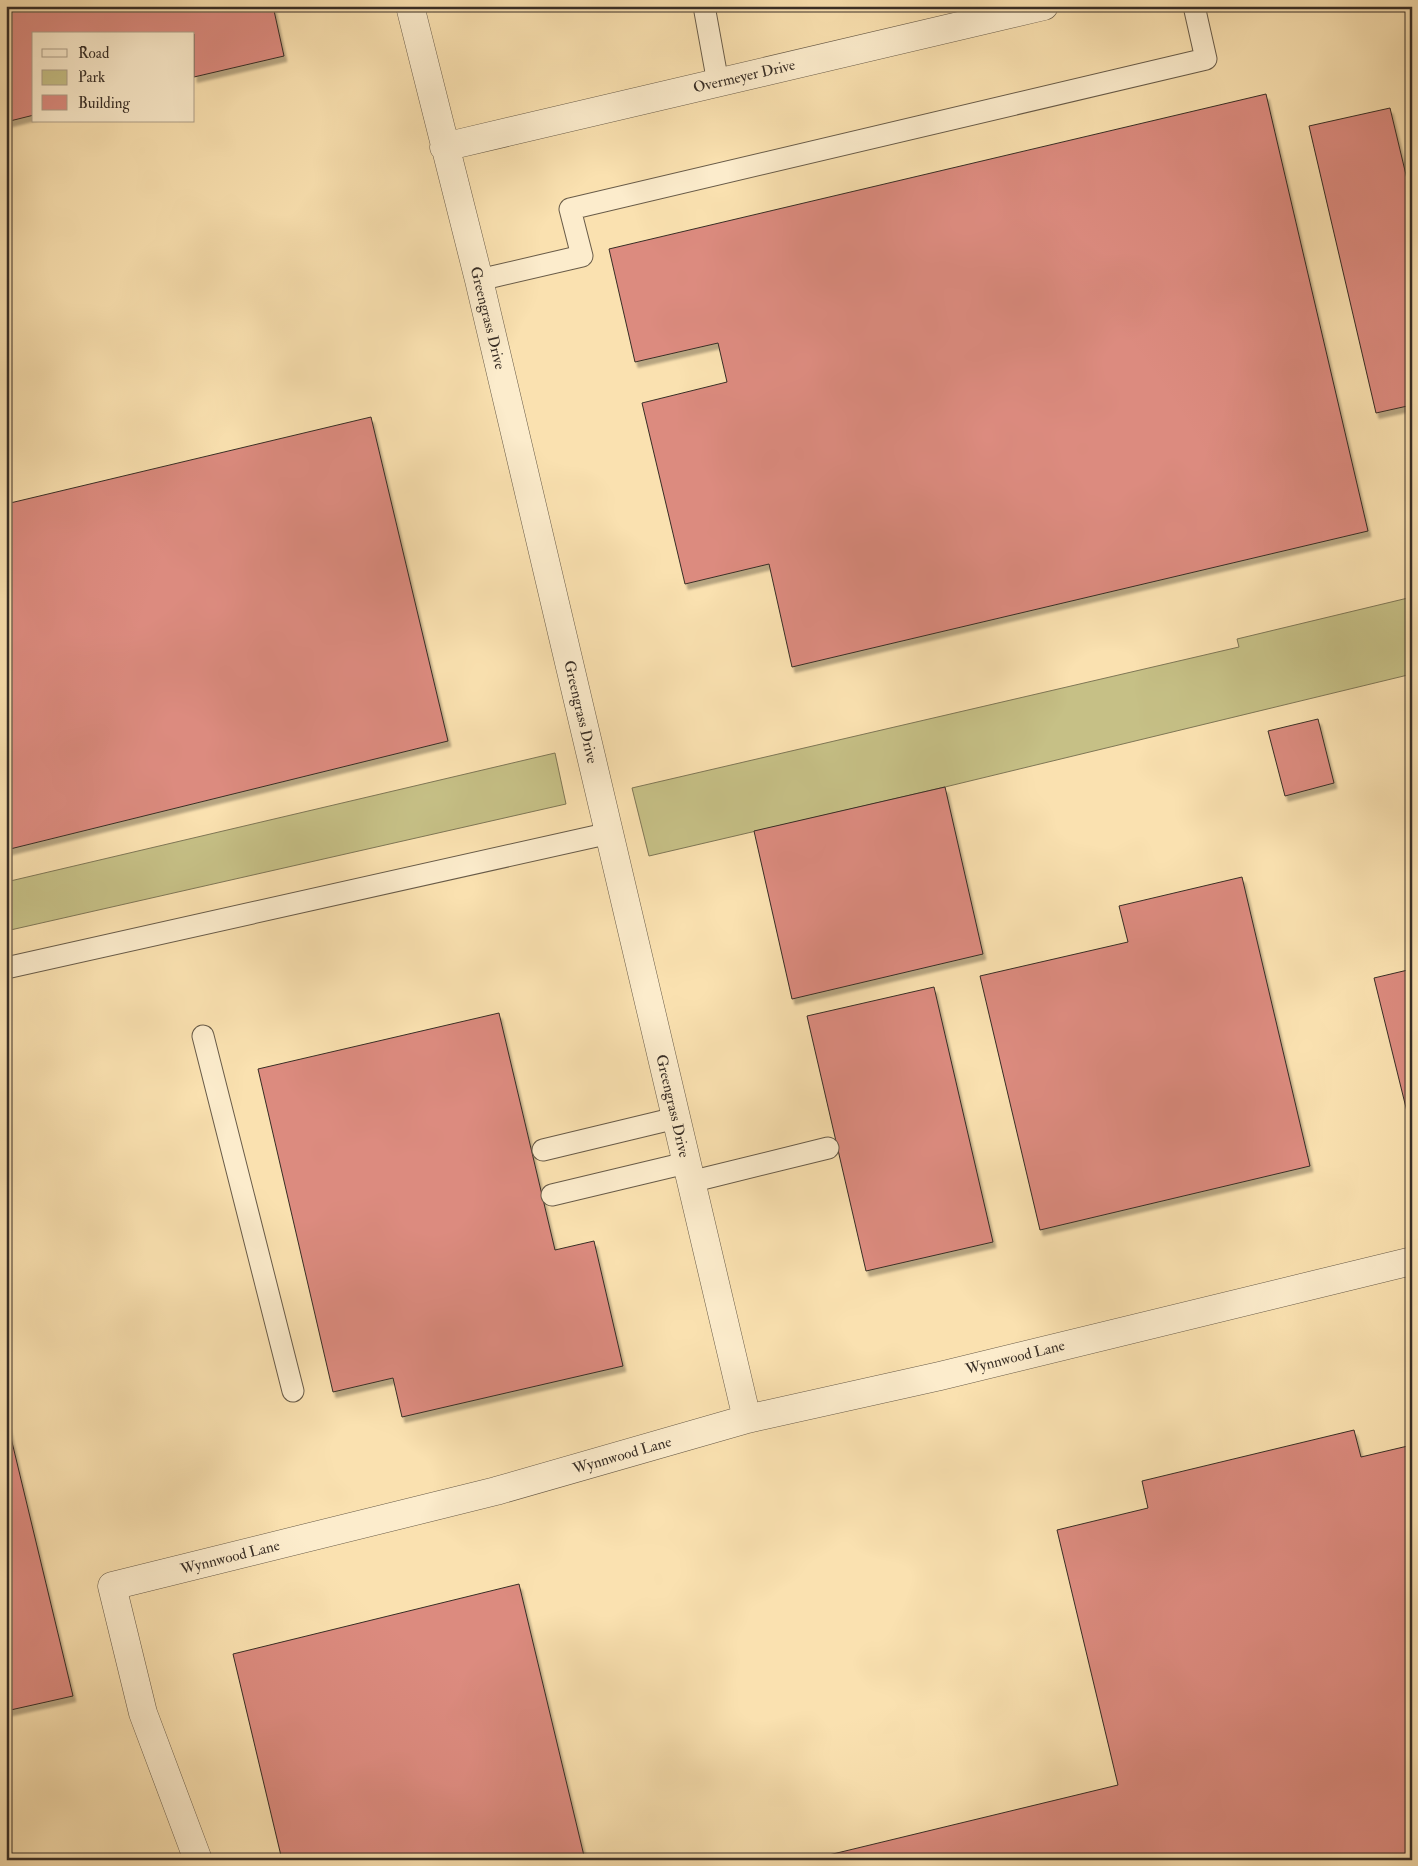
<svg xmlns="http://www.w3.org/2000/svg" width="1418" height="1866" viewBox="0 0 1418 1866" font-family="'IM FELL Double Pica',serif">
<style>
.green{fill:#c6c086;stroke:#7f7756}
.building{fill:#dc8b7f;stroke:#382e26;filter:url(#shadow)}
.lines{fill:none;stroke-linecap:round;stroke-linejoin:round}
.lane-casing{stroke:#685b48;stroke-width:23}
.street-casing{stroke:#685b48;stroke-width:29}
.lane{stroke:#fceccc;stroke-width:21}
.street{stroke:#fceccc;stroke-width:28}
.labels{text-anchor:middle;stroke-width:4;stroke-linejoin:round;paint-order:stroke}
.street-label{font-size:15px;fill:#382e26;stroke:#fceccc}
</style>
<defs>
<filter id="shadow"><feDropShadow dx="3" dy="5.5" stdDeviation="1" flood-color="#0004"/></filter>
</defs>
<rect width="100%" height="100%" fill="#fae1b0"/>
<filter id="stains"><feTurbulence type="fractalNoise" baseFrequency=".004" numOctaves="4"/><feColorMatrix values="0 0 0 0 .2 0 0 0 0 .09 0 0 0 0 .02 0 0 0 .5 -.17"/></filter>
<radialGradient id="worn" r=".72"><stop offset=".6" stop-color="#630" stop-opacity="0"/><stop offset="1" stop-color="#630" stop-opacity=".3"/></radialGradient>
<path class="green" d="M 1412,597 L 1412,674 L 945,787 L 649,856 L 632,788 L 1239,647 L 1237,639 Z
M 555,753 L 566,804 L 6,931 L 6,882 Z"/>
<path class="building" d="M 6,6 L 273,6 L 284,56 L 194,77 L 194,34 L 34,34 L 34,115 L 6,122 Z
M 1266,94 L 1368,531 L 792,667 L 769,564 L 685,584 L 642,403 L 727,382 L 718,343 L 635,362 L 609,249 Z
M 1390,108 L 1412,200 L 1412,405 L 1376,413 L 1309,126 Z
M 371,417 L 448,741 L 6,850 L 6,504 Z
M 1318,719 L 1334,783 L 1285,796 L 1268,731 Z
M 945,787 L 983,954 L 792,999 L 754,831 Z
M 1242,877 L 1310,1166 L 1040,1230 L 980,976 L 1128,942 L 1119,906 Z
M 1412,969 L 1412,1132 L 1374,978 Z
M 934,987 L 993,1242 L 866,1271 L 807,1016 Z
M 499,1013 L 555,1250 L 594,1241 L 623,1366 L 402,1417 L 393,1378 L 333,1392 L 258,1069 Z
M 6,1417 L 73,1696 L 6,1711 Z
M 1354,1430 L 1361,1457 L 1412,1445 L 1412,1860 L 808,1860 L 1118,1785 L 1057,1530 L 1148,1508 L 1142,1481 Z
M 519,1584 L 585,1860 L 282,1860 L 233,1654 Z"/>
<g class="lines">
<g class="lane-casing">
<path id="lane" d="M 704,6 L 718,83
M 479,280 L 582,256 L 570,209 L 1206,59 L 1194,6
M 6,968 L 610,833
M 203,1036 L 293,1391
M 543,1150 L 676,1118
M 690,1182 L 828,1148
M 552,1195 L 686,1163"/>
</g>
<g class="street-casing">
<path id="street" d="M 410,6 L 479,280 L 747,1419
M 444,147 L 1044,6
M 198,1860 L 143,1713 L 112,1586 L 496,1491 L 747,1419 L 940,1376 L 1412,1261"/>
</g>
<use href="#lane" class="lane"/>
<use href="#street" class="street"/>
</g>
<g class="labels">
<g class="street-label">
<text transform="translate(744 76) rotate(-13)" y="5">Overmeyer Drive</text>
<text transform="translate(488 318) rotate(76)" y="5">Greengrass Drive</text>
<text transform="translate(581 712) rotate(77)" y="5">Greengrass Drive</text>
<text transform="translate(673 1106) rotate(77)" y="5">Greengrass Drive</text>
<text transform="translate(1015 1357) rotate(-14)" y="5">Wynnwood Lane</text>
<text transform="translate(622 1455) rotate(-16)" y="5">Wynnwood Lane</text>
<text transform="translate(230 1557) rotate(-14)" y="5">Wynnwood Lane</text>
</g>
</g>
<rect width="1418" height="1866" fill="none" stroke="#fae1b0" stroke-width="25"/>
<rect x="8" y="8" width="1403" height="1851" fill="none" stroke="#382e26" stroke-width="2.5"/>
<rect x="12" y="12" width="1393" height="1841" fill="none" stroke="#382e26"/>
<rect x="32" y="32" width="162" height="90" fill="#fceccc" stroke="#aea08a"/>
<rect x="42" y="49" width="25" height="8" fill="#fceccc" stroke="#aea08a"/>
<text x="78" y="58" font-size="15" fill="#382e26">Road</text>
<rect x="42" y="70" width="25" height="15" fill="#c6c086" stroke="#aea08a"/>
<text x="78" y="82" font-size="15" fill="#382e26">Park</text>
<rect x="42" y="95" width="25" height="15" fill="#dc8b7f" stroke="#aea08a"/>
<text x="78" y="108" font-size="15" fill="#382e26">Building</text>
<rect width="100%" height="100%" filter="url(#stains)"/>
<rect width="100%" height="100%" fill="url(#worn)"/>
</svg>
